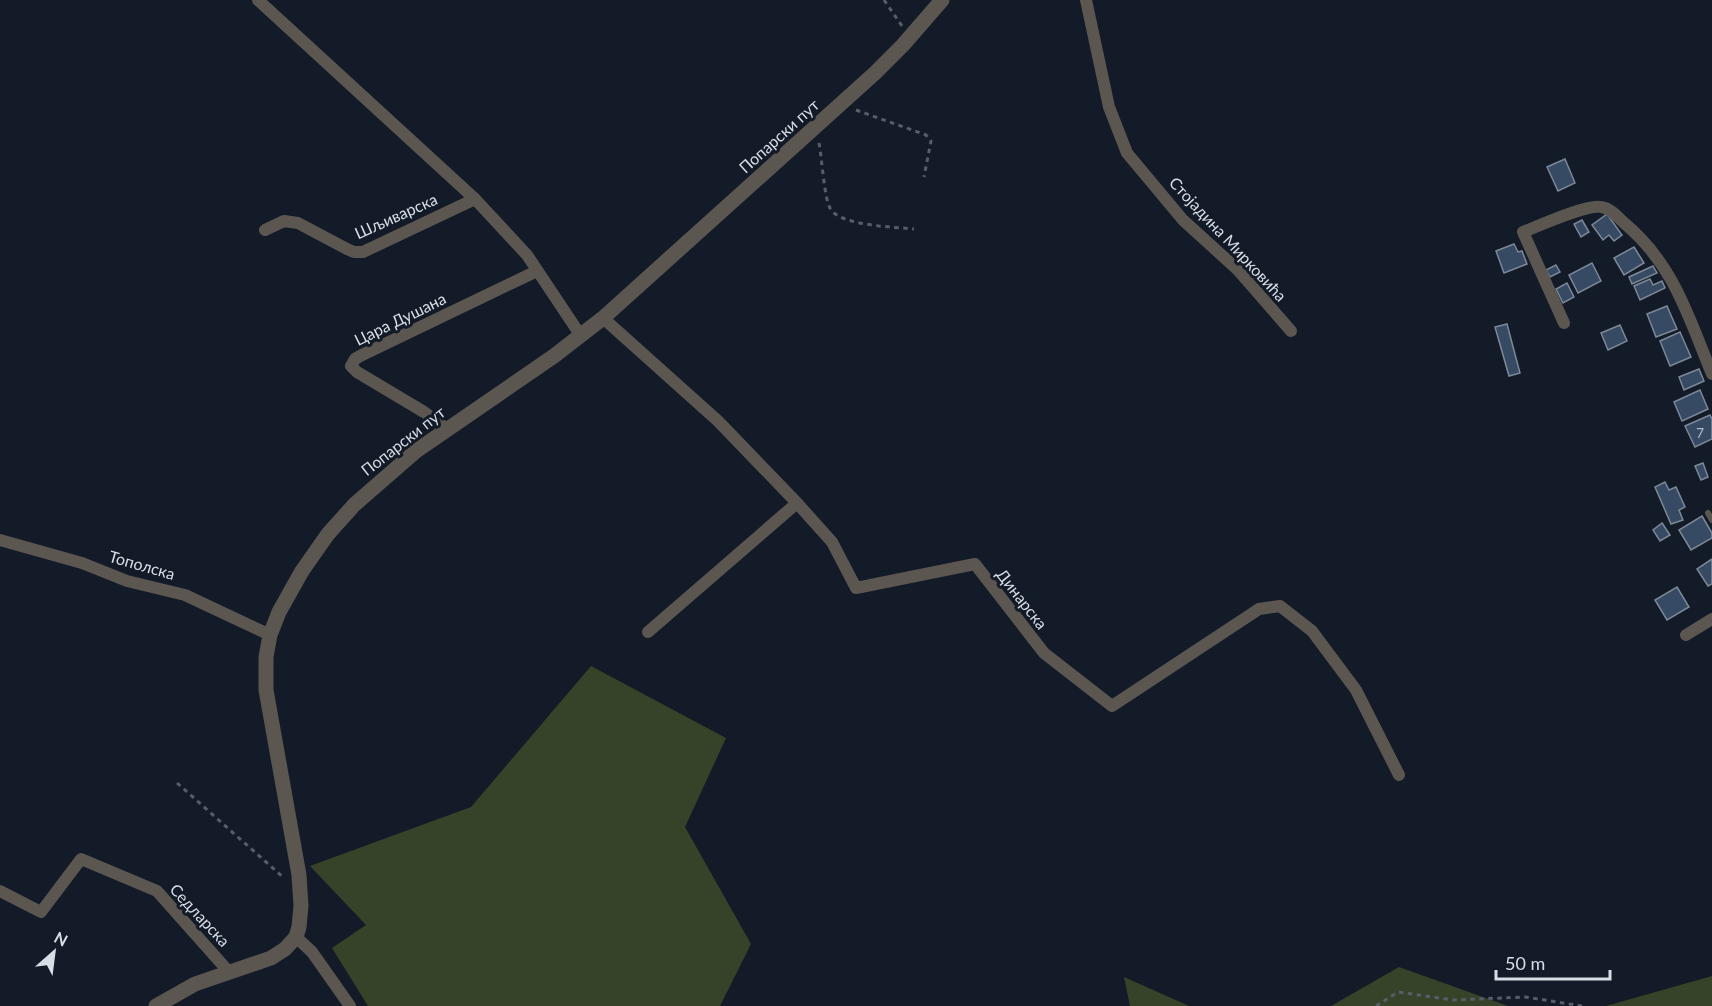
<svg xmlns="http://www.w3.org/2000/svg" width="1712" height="1006" viewBox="0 0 1712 1006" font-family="Lato,sans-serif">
	<rect width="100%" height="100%" fill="#121b27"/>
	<g fill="#374328">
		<polygon points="591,666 726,738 685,827 751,944 720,1006 368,1006 332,948 366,925 310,866 471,807"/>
		<polygon points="1399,967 1508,1006 1331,1006"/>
		<polygon points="1712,976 1712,1006 1606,1006"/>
		<polygon points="1124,977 1189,1006 1130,1006"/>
	</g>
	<g fill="#374a63" stroke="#7d8897" stroke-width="1.5">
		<polygon points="1565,159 1575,183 1558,191 1547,167"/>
		<polygon points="1607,214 1622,235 1614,241 1609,235 1603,240 1592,225"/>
		<polygon points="1582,220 1589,232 1581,237 1574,224"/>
		<polygon points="1514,244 1518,252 1522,251 1527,264 1504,273 1496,251"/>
		<polygon points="1634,247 1644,263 1624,275 1614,258"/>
		<polygon points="1592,263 1601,281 1578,293 1569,275"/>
		<polygon points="1556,265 1560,272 1550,277 1546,270"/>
		<polygon points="1653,266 1657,273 1632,284 1629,277"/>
		<polygon points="1650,279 1653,285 1662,281 1665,288 1640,300 1634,286"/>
		<polygon points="1567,283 1574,297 1563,303 1556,289"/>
		<polygon points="1667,306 1677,329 1656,337 1647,314"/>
		<polygon points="1507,324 1520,373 1509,376 1495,327"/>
		<polygon points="1620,325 1627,341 1608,350 1601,333"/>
		<polygon points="1680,332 1691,357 1670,366 1660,341"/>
		<polygon points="1699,369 1704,381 1684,390 1679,377"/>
		<polygon points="1700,390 1708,409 1682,421 1674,402"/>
		<polygon points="1710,415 1712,419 1712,439 1695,447 1685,426"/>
		<polygon points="1703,463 1708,477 1701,480 1695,466"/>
		<polygon points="1665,482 1669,490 1676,487 1685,507 1679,510 1683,520 1671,524 1655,487"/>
		<polygon points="1702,516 1712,533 1712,538 1691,550 1679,530"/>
		<polygon points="1662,523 1670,535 1660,541 1653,530"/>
		<polygon points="1712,559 1712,584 1708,586 1697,569"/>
		<polygon points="1677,587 1689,607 1667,620 1655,600"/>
	</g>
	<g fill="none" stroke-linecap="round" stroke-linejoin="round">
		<g stroke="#565e69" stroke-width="3" stroke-dasharray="4.5 4.5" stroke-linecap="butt">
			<polyline points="884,0 902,26"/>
			<polyline points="856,110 926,135 931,141 924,177"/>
			<path d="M 819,143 C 822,158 824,197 830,208 C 839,226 895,227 914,229"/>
			<polyline points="177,783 284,878"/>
			<polyline points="1376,1006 1398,992 1453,1000 1526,997 1582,1006"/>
		</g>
		<polyline stroke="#5b5650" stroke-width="6" points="1708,513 1712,520"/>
		<g stroke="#5b5650" stroke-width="12">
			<polyline points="258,0 475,199 527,255 581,336"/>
			<polyline points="1086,0 1109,107 1127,153 1183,220 1238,270 1291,331"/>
			<polyline points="265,230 284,221 298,223 347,249 354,252 363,252 475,199"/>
			<polyline points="603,318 718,421 797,503 832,542 856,588 975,564 1044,653 1112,706 1259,609 1280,606 1312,631 1356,690 1399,775"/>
			<path d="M 1564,323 L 1523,232 C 1538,226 1587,204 1601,207 C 1610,208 1617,216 1623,222 C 1674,264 1688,316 1712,374"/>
			<polyline points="447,429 424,412 357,372 351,366 355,359 360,356 537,271"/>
			<polyline points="0,540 82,563 127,581 185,595 270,635"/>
			<polyline points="648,632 797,503"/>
			<polyline points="1686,635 1712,619"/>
			<polyline points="0,891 41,912 81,859 157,891 229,972"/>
			<polyline points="296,937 312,952 350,1006"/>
		</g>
		<polyline stroke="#5b5650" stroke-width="15" points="156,1006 195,984 271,958 285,949 296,937 299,927 301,906 299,875 266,690 266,657 270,635 279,612 302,571 328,534 354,505 416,451 554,356 603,318 875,73 903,45 942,0"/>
	</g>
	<g text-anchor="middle" stroke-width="6" stroke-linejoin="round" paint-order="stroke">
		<g font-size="14" fill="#b0b9c5">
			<text x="1700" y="438">7</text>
		</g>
		<g font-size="16" fill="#d8dee6" stroke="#121b27">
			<text transform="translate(779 136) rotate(-42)" y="6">Попарски пут</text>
			<text transform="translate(396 216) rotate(-24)" y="6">Шљиварска</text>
			<text transform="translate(1228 239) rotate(47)" y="6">Стојадина Мирковића</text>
			<text transform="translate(400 319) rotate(-26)" y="6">Цара Душана</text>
			<text transform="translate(403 441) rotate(-38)" y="6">Попарски пут</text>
			<text transform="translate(142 565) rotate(16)" y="6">Тополска</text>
			<text transform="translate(1022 599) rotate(52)" y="6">Динарска</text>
			<text transform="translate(200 915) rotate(47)" y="6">Седларска</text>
		</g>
	</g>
	<g transform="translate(54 952) rotate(28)" stroke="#121b27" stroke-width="4.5" paint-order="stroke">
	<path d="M0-4.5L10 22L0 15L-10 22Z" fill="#d8dee6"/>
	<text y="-9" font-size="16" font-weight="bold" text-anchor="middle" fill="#d8dee6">N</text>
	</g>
	<path d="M1496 970v9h114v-9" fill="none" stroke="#d8dee6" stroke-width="3"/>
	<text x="1505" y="970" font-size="18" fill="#d8dee6" stroke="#121b27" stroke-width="4.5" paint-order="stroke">50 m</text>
</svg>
